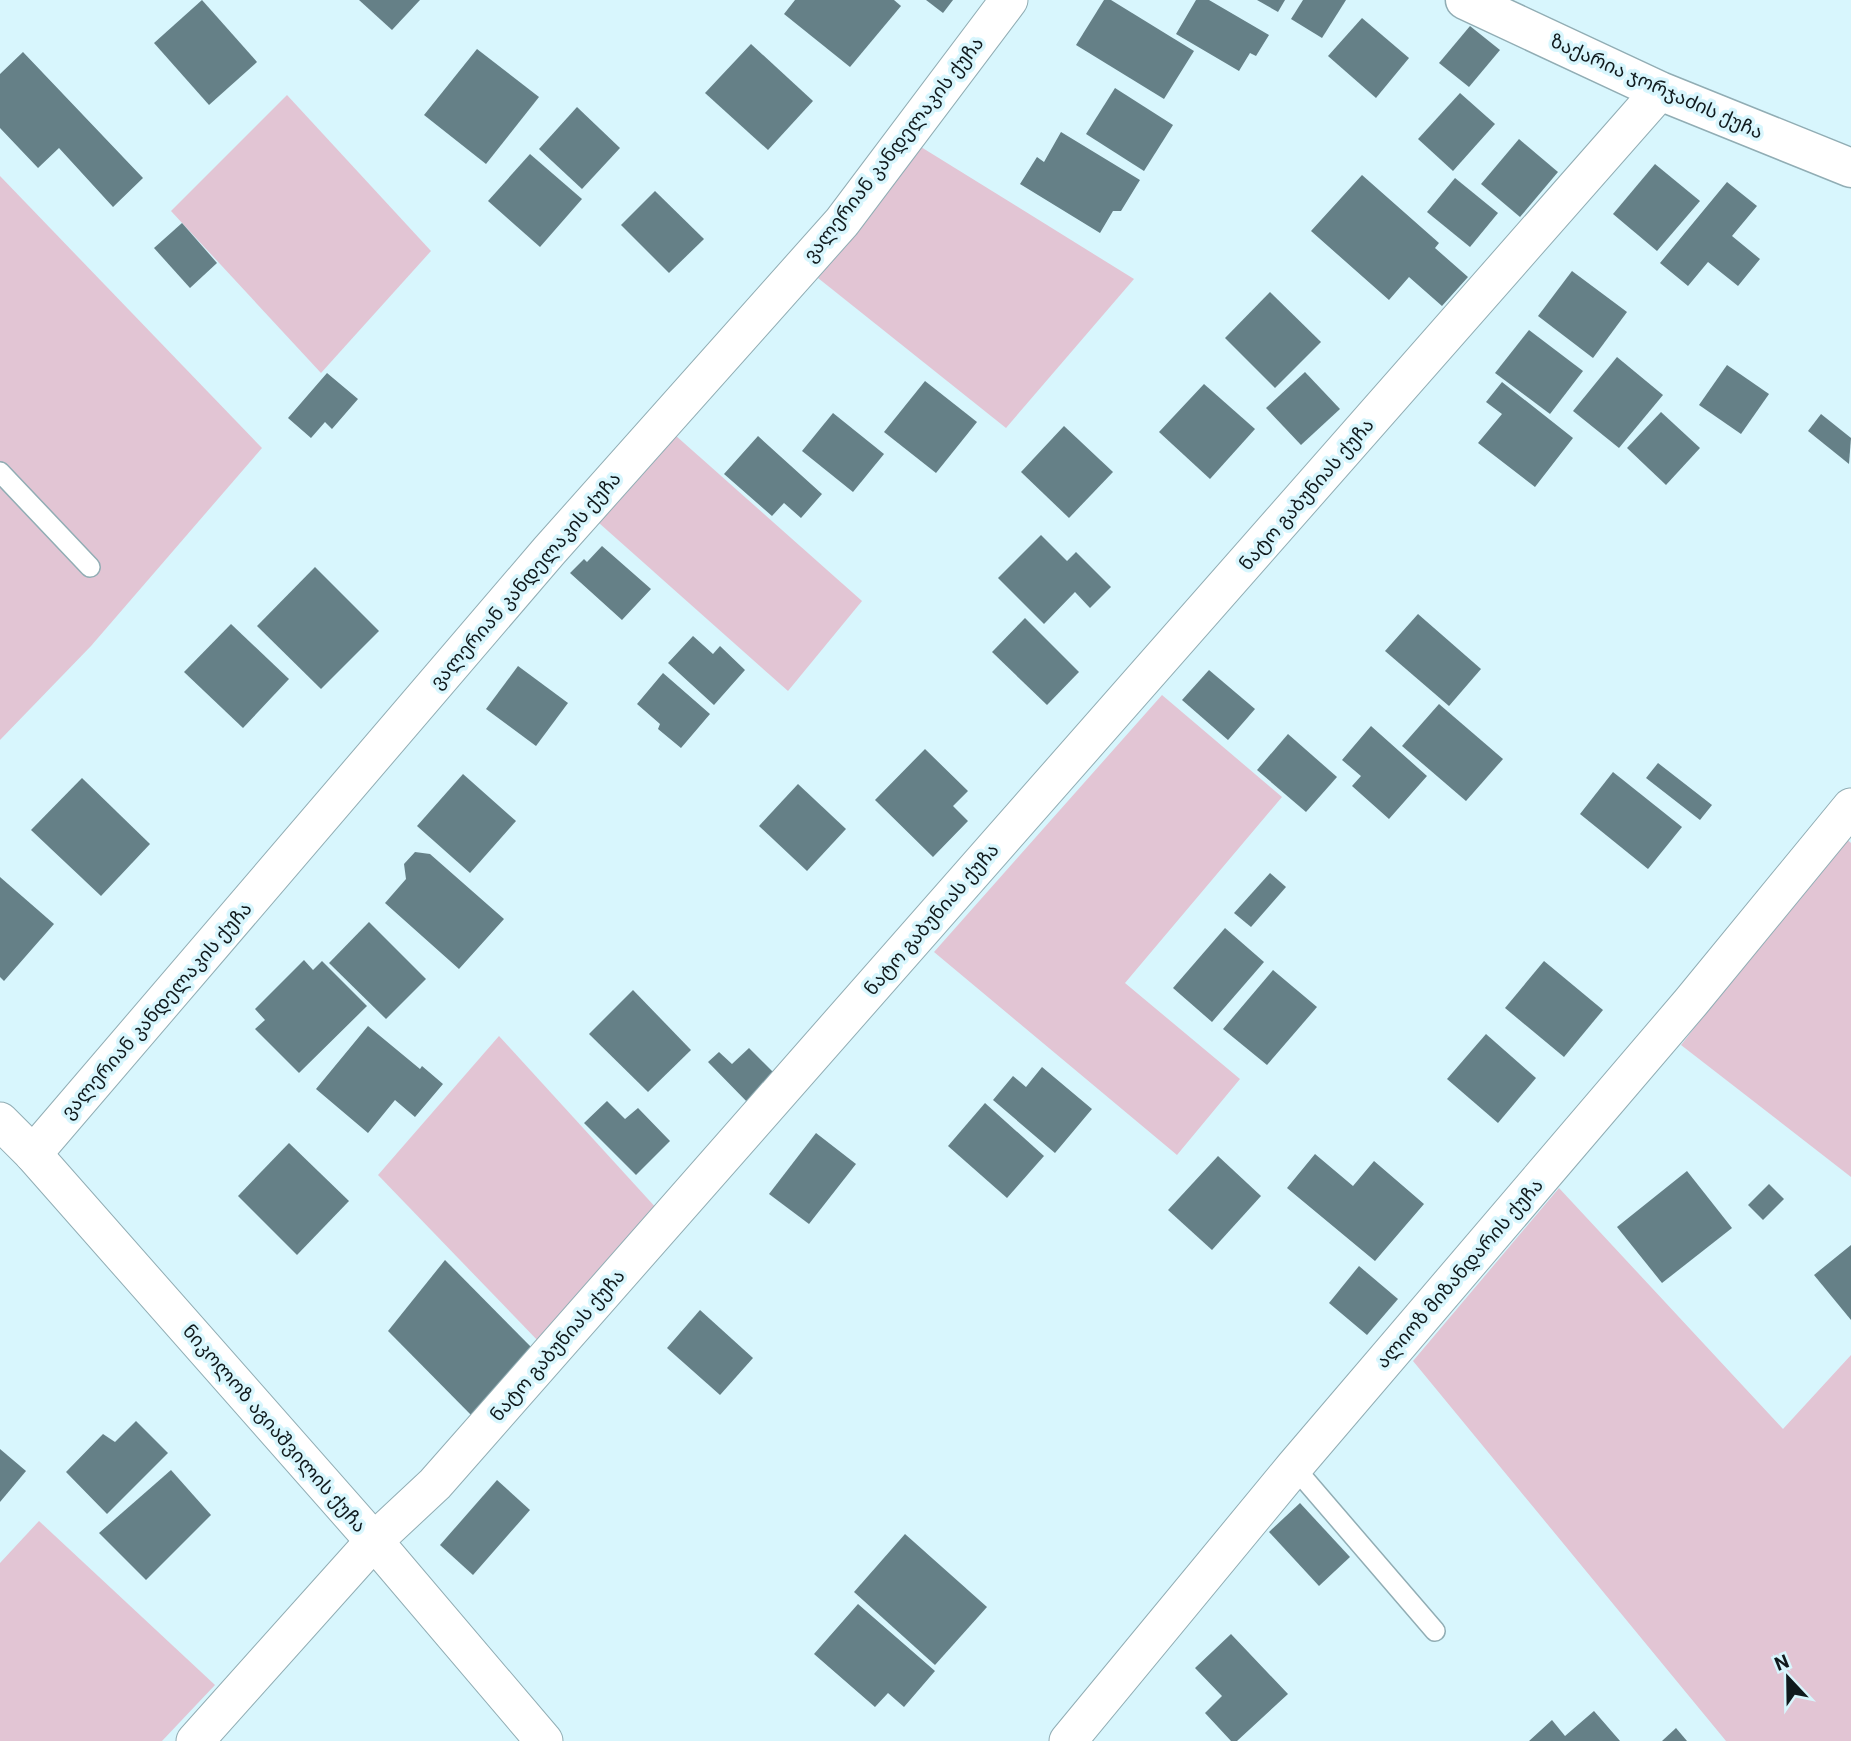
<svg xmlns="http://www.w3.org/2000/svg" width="1851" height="1741" viewBox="0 0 1851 1741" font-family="Roboto,'Noto Sans Georgian',sans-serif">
	<rect width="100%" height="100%" fill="#d8f6fd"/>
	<g fill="#e2c5d4">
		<polygon points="287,95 431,251 321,373 171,211"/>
		<polygon points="921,147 1134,279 1006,428 818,278"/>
		<polygon points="0,176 262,448 91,646 0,740"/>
		<polygon points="675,435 862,601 788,691 599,523"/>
		<polygon points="1162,695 1282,797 1125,983 1240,1079 1177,1155 934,952"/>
		<polygon points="1843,836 1851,843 1851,1177 1681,1045"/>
		<polygon points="499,1036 658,1210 541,1344 378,1175"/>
		<polygon points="1559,1188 1783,1429 1851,1355 1851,1741 1726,1741 1413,1361"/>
		<polygon points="39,1521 215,1685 162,1741 0,1741 0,1563"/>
	</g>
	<g fill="#658087">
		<polygon points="202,0 257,62 209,105 154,43"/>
		<polygon points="359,0 420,0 392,30"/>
		<polygon points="795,0 894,0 901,6 850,67 784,14"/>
		<polygon points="926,0 953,0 943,13"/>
		<polygon points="1104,0 1111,0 1194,51 1164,99 1076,45"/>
		<polygon points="1196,0 1209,0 1269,35 1256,56 1250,53 1239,71 1176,34"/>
		<polygon points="1257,0 1285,0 1278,12"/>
		<polygon points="1303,0 1346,0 1322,38 1291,19"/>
		<polygon points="1362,18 1409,58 1376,98 1328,56"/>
		<polygon points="1470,26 1500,50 1469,87 1439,63"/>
		<polygon points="751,44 813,101 768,150 705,93"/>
		<polygon points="477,49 539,97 486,164 424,115"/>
		<polygon points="23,52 143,178 113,207 59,148 38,168 0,128 0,74"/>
		<polygon points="1115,88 1173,125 1144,171 1086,134"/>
		<polygon points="1460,93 1495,124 1453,171 1418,139"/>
		<polygon points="577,107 620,148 582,189 539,149"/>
		<polygon points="1061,132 1140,180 1121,211 1113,211 1100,233 1020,184 1037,157 1044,162"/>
		<polygon points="1519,139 1558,172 1520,217 1481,184"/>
		<polygon points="530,154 582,199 540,247 488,201"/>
		<polygon points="1655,164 1700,201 1657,251 1613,214"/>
		<polygon points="1362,175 1439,243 1435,248 1468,277 1442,306 1409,277 1389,300 1311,231"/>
		<polygon points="1455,178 1498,213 1470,247 1427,212"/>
		<polygon points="1727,182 1757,206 1732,236 1760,259 1738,286 1708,262 1688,286 1660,263"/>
		<polygon points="655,191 704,239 669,273 621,225"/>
		<polygon points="182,223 217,263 190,288 154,248"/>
		<polygon points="1572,271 1627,312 1593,358 1538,316"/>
		<polygon points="1270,292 1321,342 1275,388 1225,338"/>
		<polygon points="1529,330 1583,371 1550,414 1495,373"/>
		<polygon points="1617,357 1663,395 1619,448 1573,411"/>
		<polygon points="1727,365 1769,394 1741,434 1699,405"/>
		<polygon points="1305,372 1340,409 1301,445 1266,408"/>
		<polygon points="327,373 358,399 332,429 325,422 311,438 288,418"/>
		<polygon points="925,381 977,422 936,473 884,432"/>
		<polygon points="1502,382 1573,438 1535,487 1478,443 1502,414 1486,402"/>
		<polygon points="1204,384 1255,429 1210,479 1159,432"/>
		<polygon points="1661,412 1700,448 1666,485 1627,448"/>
		<polygon points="833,413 884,454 853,492 802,451"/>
		<polygon points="1821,414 1851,438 1849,464 1808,431"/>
		<polygon points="1064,426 1113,472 1069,518 1021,472"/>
		<polygon points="758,436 822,494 801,518 784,503 772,516 724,474"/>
		<polygon points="1041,535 1067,561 1076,552 1111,587 1090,608 1075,592 1044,624 998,578"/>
		<polygon points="602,546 651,589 622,620 570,573 584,559 587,562"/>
		<polygon points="315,567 379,631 321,689 257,626"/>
		<polygon points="1418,614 1481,669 1449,706 1385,651"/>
		<polygon points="1025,618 1079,672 1047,705 992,652"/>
		<polygon points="231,624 289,679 243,728 184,672"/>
		<polygon points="693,636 713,654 720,646 745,670 714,705 668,663"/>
		<polygon points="518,666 568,703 536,746 486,709"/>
		<polygon points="1209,670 1255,709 1228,740 1182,700"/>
		<polygon points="663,673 710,714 681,748 658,729 660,724 637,704"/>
		<polygon points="1439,704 1503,759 1466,801 1402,746"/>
		<polygon points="1371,726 1427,776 1389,819 1352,786 1361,776 1342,760"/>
		<polygon points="1288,734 1337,777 1306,812 1257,770"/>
		<polygon points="925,749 968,791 953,806 968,821 933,857 875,800"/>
		<polygon points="1658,763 1712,805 1700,820 1646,778"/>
		<polygon points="1613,772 1682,827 1648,869 1580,814"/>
		<polygon points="463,774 516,821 470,873 417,826"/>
		<polygon points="82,778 150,844 101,896 31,830"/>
		<polygon points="798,784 846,829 807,871 759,826"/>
		<polygon points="415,852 430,854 504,919 459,969 385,903 406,879 404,864"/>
		<polygon points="1270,873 1286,887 1251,927 1234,913"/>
		<polygon points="0,877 54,924 4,981 0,977"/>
		<polygon points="369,922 426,979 386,1019 329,963"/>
		<polygon points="1225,928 1264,962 1212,1022 1173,988"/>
		<polygon points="304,960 313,970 322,961 367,1006 299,1073 255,1029 265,1020 255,1009"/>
		<polygon points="1544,961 1603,1010 1564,1057 1505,1008"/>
		<polygon points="1273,970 1317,1007 1267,1065 1223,1029"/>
		<polygon points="633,990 691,1050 648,1092 589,1034"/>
		<polygon points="368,1026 420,1069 422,1066 443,1084 415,1117 395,1100 368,1133 316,1089"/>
		<polygon points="1486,1034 1536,1078 1498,1123 1447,1079"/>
		<polygon points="749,1048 780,1079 752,1107 708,1062 719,1052 732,1064"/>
		<polygon points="1042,1067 1092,1109 1055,1153 993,1100 1013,1076 1026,1087"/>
		<polygon points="607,1101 625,1119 638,1108 670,1141 636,1175 584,1123"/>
		<polygon points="985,1103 1044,1156 1007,1198 948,1146"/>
		<polygon points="816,1133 856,1164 809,1224 769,1194"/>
		<polygon points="289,1143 349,1201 297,1255 238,1196"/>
		<polygon points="1315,1154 1353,1186 1374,1161 1424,1204 1375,1261 1287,1188"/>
		<polygon points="1218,1156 1261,1196 1212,1250 1168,1210"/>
		<polygon points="1687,1171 1732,1228 1662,1283 1617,1227"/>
		<polygon points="1769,1184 1784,1199 1763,1220 1748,1205"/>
		<polygon points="1851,1245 1851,1320 1814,1275"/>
		<polygon points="445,1260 535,1351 475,1419 388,1331"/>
		<polygon points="1359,1266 1398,1299 1367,1335 1329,1303"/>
		<polygon points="700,1310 753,1358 720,1395 667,1348"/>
		<polygon points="136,1421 168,1453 107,1514 66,1472 103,1434 115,1442"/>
		<polygon points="0,1449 26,1471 0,1502"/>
		<polygon points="171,1470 211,1515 146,1580 99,1533"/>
		<polygon points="497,1480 530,1510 473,1575 440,1545"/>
		<polygon points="1300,1503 1350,1557 1319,1586 1269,1532"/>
		<polygon points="905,1534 987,1607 935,1665 854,1592"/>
		<polygon points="858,1604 935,1671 904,1707 888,1693 875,1707 814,1654"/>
		<polygon points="1231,1634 1288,1694 1237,1741 1231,1741 1205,1713 1222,1696 1195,1668"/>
		<polygon points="1594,1711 1620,1741 1529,1741 1552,1720 1565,1736"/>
		<polygon points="1676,1728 1687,1741 1662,1741"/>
	</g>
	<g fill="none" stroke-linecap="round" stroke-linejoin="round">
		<g stroke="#91adb4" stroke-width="22">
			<g id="lane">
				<polyline points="0,472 90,567"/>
				<polyline points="1294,1467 1435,1631"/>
			</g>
		</g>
		<g stroke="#91adb4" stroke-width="39">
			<g id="street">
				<polyline points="0,1121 33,1154 374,1541 544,1741"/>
				<polyline points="33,1154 549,551 842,222 1009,0"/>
				<polyline points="195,1741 374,1541 435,1484 1660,91"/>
				<polyline points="1068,1741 1294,1467 1691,1002 1851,807"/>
			</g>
		</g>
		<g stroke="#91adb4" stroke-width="41">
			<polyline id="secondary" points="1465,0 1660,91 1851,168"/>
		</g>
		<use href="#lane" stroke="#fff" stroke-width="19"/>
		<use href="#street" stroke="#fff" stroke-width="37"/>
		<use href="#secondary" stroke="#fff" stroke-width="38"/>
	</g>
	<g text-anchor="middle" stroke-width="7" stroke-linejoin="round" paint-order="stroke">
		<g font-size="19" fill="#101a1d" stroke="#d8f6fd">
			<text transform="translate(1657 86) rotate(24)" y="7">ზაქარია ჯორჯაძის ქუჩა</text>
			<text transform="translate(893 149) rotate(-52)" y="7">ვალერიან კანდელაკის ქუჩა</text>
			<text transform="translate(1306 494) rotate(-49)" y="7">ნატო გაბუნიას ქუჩა</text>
			<text transform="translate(525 580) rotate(-49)" y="7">ვალერიან კანდელაკის ქუჩა</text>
			<text transform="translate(931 919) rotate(-49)" y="7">ნატო გაბუნიას ქუჩა</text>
			<text transform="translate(156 1010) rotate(-49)" y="7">ვალერიან კანდელაკის ქუჩა</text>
			<text transform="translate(1459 1273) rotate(-49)" y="7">ალიოზ მიზანდარის ქუჩა</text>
			<text transform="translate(557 1345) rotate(-49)" y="7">ნატო გაბუნიას ქუჩა</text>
			<text transform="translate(275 1428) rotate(49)" y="7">ნიკოლოზ აგიაშვილის ქუჩა</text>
		</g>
	</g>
	<g transform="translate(1788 1678) rotate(338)" stroke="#d8f6fd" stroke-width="5" paint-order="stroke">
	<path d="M0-5L12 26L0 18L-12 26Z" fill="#101a1d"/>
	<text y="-10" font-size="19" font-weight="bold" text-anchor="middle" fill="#101a1d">N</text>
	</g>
</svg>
